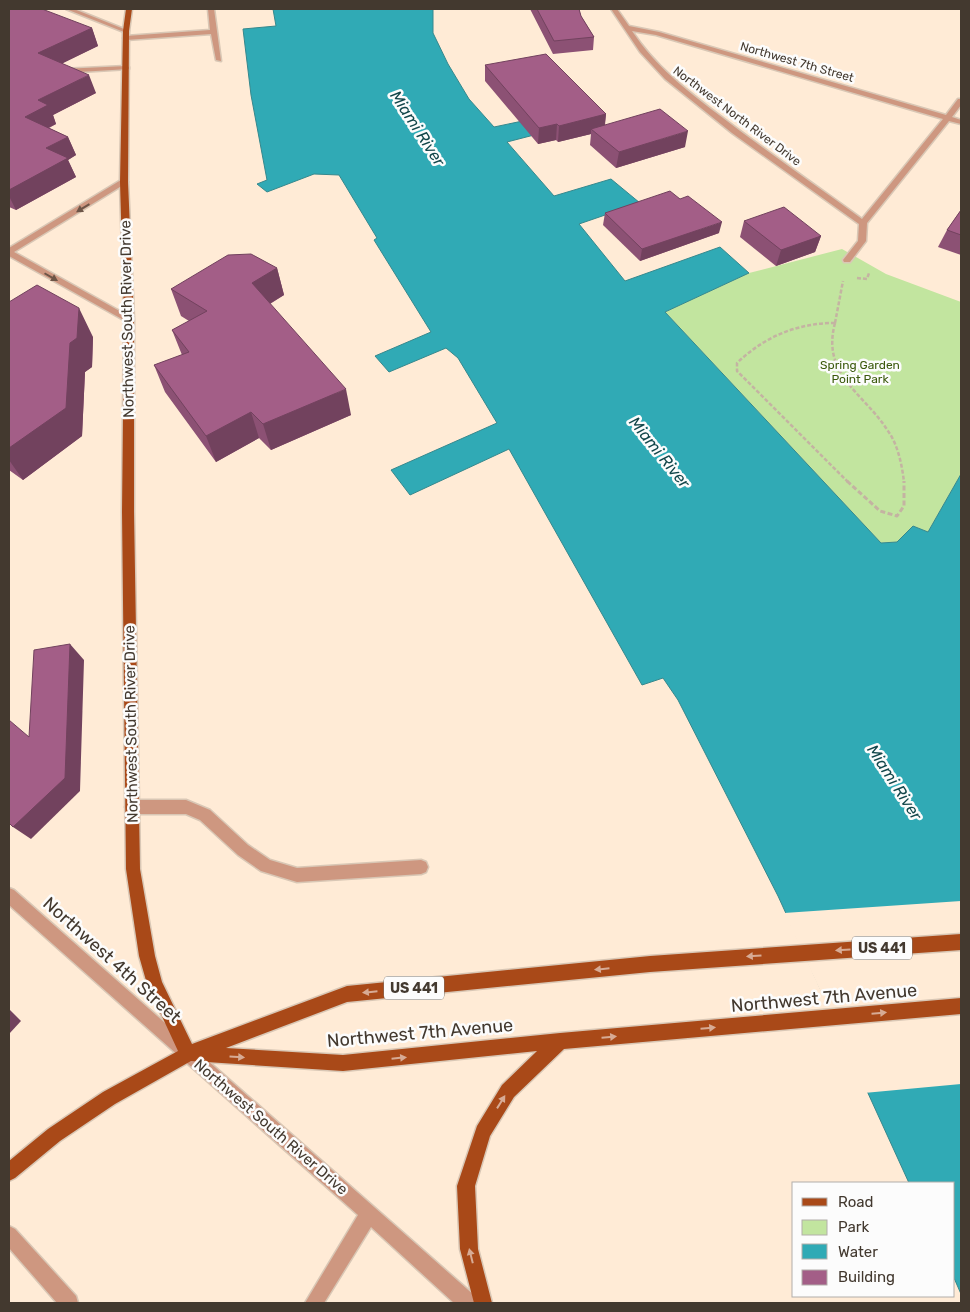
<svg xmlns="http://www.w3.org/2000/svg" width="970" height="1312" viewBox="0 0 970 1312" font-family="Rubik,sans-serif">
	<rect width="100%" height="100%" fill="#ffebd6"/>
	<polygon fill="#c2e59f" points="842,249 886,274 961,302 961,474 928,532 913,526 897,542 881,543 665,312 749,273"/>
	<polygon fill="#30aab5" stroke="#36888d" points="273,9 433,9 433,33 448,64 469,99 494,127 580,109 592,120 507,142 554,196 611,179 640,203 579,224 625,281 720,247 749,273 665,312 881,543 897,542 913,526 928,532 961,474 961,1294 954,1278 954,1183 909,1183 778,896 678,700 663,678 642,685 509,449 410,495 391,470 497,423 458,358 446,348 389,372 375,356 431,332 374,240 377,238 339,175 314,174 267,192 257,184 267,180 251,95 243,29 276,26"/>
	<polygon fill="#ffebd6" points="961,901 961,1084 864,1093 819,988 784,913"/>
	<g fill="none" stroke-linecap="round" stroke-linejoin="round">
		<g stroke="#d9c7b5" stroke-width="3">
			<g id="minor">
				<polygon points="66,9 74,9 129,31 124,32"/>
				<polygon points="208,9 214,9 221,61 216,60 211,34 126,40 123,38 126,36 210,30"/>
				<path d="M 611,9 L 617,9 L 629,26 L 659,32 L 946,115 L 958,99 L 961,99 L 961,105 L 952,117 L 961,120 L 961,124 L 949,121 L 867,223 L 866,241 L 850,262 L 844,262 L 843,260 L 858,241 L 859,224 L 732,133 L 665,79 L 640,52 ZM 632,31 L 656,35 L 943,119 L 862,219 C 814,184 766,151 719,115 C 685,89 656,67 632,31 Z"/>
				<polygon points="127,66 129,67 129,69 62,73 59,71 62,69"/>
				<polygon points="121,180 128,182 14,252 132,318 132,322 129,323 9,256 9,248"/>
				<polygon points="132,800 186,800 210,810 248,845 270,860 297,868 421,860 426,862 428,867 426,872 421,874 297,882 261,871 238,855 200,820 186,814 132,814 127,812 125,807 127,802"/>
				<polygon points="9,888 14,890 475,1296 477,1303 454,1303 371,1227 324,1303 305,1303 358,1215 9,905"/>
				<polygon points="9,1226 15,1229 76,1296 78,1303 57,1303 9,1248"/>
			</g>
		</g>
		<g stroke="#d9c7b5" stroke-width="3">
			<polygon id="major" points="126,9 132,9 129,31 128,182 134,320 134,512 140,869 155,956 162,982 192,1044 347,986 650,956 961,934 961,950 650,972 347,1002 226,1048 343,1055 560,1033 961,998 961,1014 564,1049 514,1097 490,1136 475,1186 478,1249 492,1303 474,1303 460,1249 457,1186 477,1126 502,1085 537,1051 343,1071 191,1061 115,1104 60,1141 15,1178 9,1181 9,1161 48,1129 103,1092 178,1051 147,984 139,956 126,869 122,512 124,320 120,182 123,31"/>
		</g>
		<g stroke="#c4b3a2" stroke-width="2.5" stroke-dasharray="4 2" stroke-linecap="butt">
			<polyline points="857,278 867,279 869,273"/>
			<path d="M 835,323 C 821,375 864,393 888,431 C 898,445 902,465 904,482"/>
			<path d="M 835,323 C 797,323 764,337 737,363 L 737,371 L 848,482"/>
			<polyline points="835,323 843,281"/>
		</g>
		<polyline stroke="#c4b3a2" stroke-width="3" stroke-dasharray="5 2.5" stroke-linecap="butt" points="847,481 880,511 897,516 904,506 904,481"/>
		<use href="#minor" fill="#ce9780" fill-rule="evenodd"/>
		<use href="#major" fill="#a94918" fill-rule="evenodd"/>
	</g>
	<g fill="#8c5174">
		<polygon points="9,9 92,28 98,46 62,63 96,93 53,115 56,124 49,128 68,137 76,155 68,160 76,177 16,210 9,207"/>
		<polygon points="530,9 579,9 581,16 594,37 593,50 553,54"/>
		<polygon points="485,65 606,114 605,125 685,147 616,168 590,145 591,134 558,142 556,140 538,144 485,81"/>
		<polygon points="961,210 961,255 938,247 947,230"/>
		<polygon points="605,213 719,233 640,261 603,225"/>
		<polygon points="744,221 821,236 815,252 776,266 740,237"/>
		<polygon points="277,268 284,295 270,304 351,415 271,450 259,438 216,462 165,392 154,365 182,355 172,330 189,321 181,316 171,289"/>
		<polygon points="9,302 93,337 92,367 85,372 82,436 23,480 9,470"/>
	</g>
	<g fill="#72425e">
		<polygon points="92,28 98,46 45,72 38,53"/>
		<polygon points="89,75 96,93 53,115 56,124 33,135 25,117 38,100"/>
		<polygon points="606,114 604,130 591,129 591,134 558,142 559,126"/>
		<polygon points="557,124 556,140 538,144 539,128"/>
		<polygon points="688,131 685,147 616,168 619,152"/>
		<polygon points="68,137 76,155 68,160 76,177 16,210 9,196 9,190 46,148"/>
		<polygon points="722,222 719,233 640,261 642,249"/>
		<polygon points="821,236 815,252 776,266 781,250"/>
		<polygon points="277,268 284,295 259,310 252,283"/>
		<polygon points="79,308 93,337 92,367 85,372 82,436 23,480 9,460 9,448 70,343"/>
		<polygon points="346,389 351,415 271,450 263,424"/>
		<polygon points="251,412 259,438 216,462 206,436"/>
		<polygon points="70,644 84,660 80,791 31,839 13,827"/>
		<polygon points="9,1009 21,1021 9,1034"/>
	</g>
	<g fill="#a35e87" stroke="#72425e">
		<polygon points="9,9 42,9 92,28 38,53 89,75 38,100 48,105 25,117 68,137 46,148 68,158 9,190"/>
		<polygon points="537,9 579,9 581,16 594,37 554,41"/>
		<polygon points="546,54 606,114 559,126 557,124 539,128 485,65"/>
		<polygon points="660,109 688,131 619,152 591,129"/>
		<polygon points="670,191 680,199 688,196 722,222 642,249 605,213"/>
		<polygon points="784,207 821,236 781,250 744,221"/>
		<polygon points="961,210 961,235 947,230"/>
		<polygon points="251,254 277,268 252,283 346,389 263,424 251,412 206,436 154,365 189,352 172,330 207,311 171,289 228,255"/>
		<polygon points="37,285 79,308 77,338 70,343 66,408 9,448 9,302"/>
		<polygon points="70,644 65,778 13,827 9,823 9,720 29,737 34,650"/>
	</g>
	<defs><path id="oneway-solid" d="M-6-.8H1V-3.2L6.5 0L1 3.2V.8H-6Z" transform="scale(1.25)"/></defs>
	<g fill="#6d5547">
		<use href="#oneway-solid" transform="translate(83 208) rotate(149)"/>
		<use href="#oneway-solid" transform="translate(51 277) rotate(30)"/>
	</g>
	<g fill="#d7ab95">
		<use href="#oneway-solid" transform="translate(843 950) rotate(176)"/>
		<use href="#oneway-solid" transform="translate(754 956) rotate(176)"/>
		<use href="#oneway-solid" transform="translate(602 969) rotate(174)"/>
		<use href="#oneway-solid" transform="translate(370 992) rotate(174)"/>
		<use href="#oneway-solid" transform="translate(879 1013) rotate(-5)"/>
		<use href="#oneway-solid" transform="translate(708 1028) rotate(-5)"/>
		<use href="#oneway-solid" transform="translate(609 1037) rotate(-5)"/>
		<use href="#oneway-solid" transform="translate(237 1057) rotate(3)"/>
		<use href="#oneway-solid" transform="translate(399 1058) rotate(-6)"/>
		<use href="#oneway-solid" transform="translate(501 1102) rotate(-58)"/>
		<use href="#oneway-solid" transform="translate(471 1256) rotate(-104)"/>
	</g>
	<g text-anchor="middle" stroke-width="5" stroke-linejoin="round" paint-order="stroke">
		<g font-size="12" fill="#43392f" stroke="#fcfcfc">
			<text transform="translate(797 62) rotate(16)" y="4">Northwest 7th Street</text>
			<text transform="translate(737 116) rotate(37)" y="4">Northwest North River Drive</text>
		</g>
		<g font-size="12" fill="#3b590c" stroke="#fcfcfc">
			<text x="860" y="369">Spring Garden<tspan x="860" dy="14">Point Park</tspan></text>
		</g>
		<g fill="#fcfcfc" stroke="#7a746c" stroke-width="1">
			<rect x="852" y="936.5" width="60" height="23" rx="4"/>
			<rect x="384" y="976.5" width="60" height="23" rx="4"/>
		</g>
		<g font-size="14" font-weight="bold" fill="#43392f">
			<text x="882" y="953">US 441</text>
			<text x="414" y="993">US 441</text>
		</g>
		<g font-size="15" fill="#43392f" stroke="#fcfcfc">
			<text transform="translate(127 319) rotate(-91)" y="5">Northwest South River Drive</text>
			<text transform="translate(131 724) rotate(-91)" y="5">Northwest South River Drive</text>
			<text transform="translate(271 1127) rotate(41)" y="5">Northwest South River Drive</text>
		</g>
		<g font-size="16" font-style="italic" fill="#12464a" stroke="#fcfcfc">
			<text transform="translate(418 128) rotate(57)" y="6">Miami River</text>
			<text transform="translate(660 452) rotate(51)" y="6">Miami River</text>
			<text transform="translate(895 782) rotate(57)" y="6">Miami River</text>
		</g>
		<g font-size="18" fill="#43392f" stroke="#fcfcfc">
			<text transform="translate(112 960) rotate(42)" y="6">Northwest 4th Street</text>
			<text transform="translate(824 998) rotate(-5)" y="6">Northwest 7th Avenue</text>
			<text transform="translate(420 1033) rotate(-5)" y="6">Northwest 7th Avenue</text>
		</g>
	</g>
	<rect width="970" height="1312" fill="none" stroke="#43392f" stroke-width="20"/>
	<rect x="792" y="1182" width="162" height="115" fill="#fcfcfc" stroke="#b2aeaa"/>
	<rect x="802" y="1198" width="25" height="8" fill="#a94918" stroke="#b2aeaa"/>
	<text x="838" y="1207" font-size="15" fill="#43392f">Road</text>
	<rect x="802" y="1220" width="25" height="15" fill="#c2e59f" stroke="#b2aeaa"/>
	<text x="838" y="1232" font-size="15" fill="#43392f">Park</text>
	<rect x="802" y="1244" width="25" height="15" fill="#30aab5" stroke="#b2aeaa"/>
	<text x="838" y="1257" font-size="15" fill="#43392f">Water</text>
	<rect x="802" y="1270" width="25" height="15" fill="#a35e87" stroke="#b2aeaa"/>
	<text x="838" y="1282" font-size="15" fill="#43392f">Building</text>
</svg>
